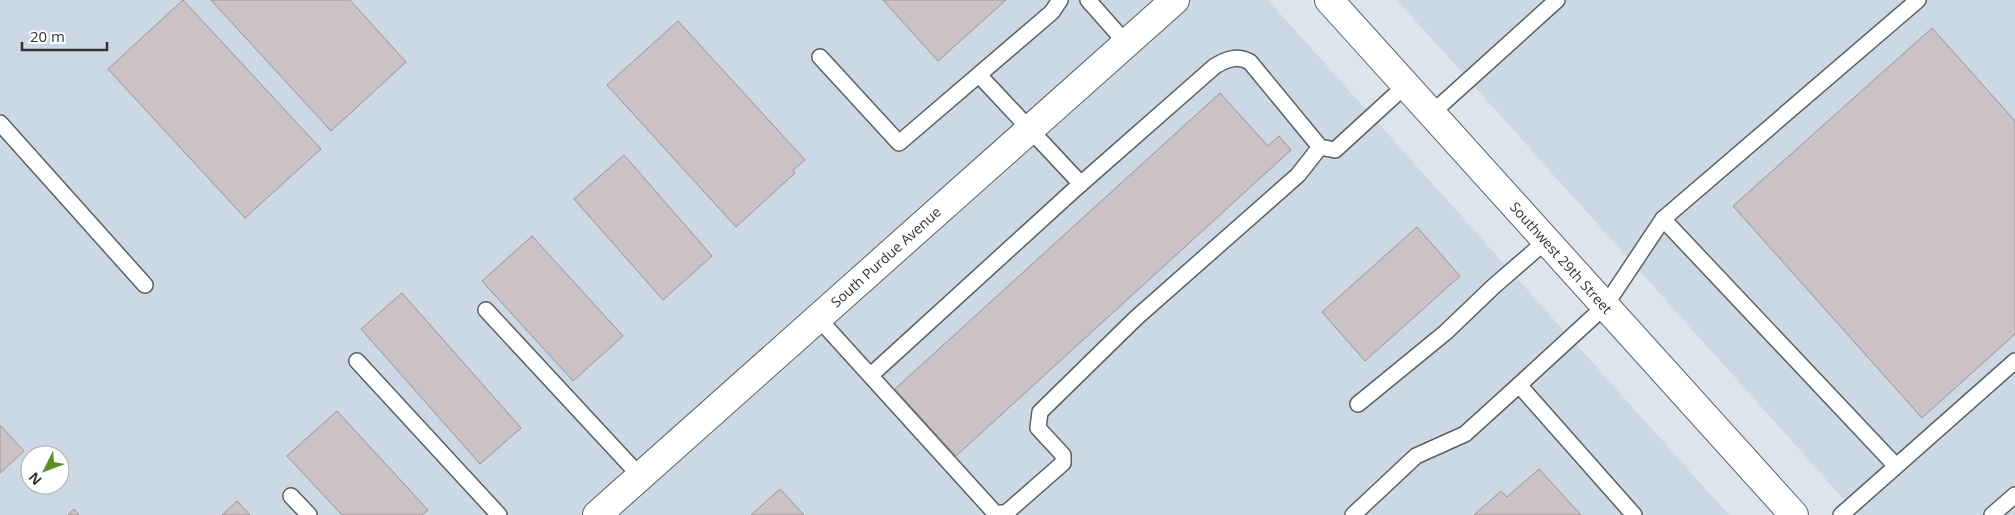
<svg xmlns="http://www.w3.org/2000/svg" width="2015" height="515" viewBox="0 0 2015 515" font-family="'Open Sans',sans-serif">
	<rect width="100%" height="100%" fill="#dee4eb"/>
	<g fill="#ccd8e3" fill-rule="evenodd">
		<path d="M 0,0 L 1268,0 L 1729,515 L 0,515 ZM 30,455 L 60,455 L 60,485 L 30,485 Z"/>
		<polygon points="1397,0 2015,0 2015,515 1858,515"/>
	</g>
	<g fill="#cbc2c6" stroke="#9b9396">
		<polygon points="183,0 321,149 245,218 108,69"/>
		<polygon points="211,0 350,0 406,62 331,131"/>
		<polygon points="883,0 1006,0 938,61"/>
		<polygon points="678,21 805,160 793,170 795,173 736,227 607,85"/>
		<polygon points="1932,28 2015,121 2015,334 1922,418 1733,206"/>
		<polygon points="1220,93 1268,146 1279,136 1291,150 956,456 895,389"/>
		<polygon points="624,155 712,256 663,300 574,199"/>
		<polygon points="1417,227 1460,276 1365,361 1322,312"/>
		<polygon points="532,236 623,336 573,381 482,281"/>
		<polygon points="402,293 521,428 480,464 361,329"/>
		<polygon points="337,411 428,510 422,515 342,515 287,456"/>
		<polygon points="0,425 24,451 0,473"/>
		<polygon points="1539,469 1581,515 1474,515 1501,491 1507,497"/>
		<polygon points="780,489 804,515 751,515"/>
		<polygon points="237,501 250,515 222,515"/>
		<polygon points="74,509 79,515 68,515"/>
	</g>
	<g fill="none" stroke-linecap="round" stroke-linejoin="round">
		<g stroke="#5b6065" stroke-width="18">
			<g id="service">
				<polyline points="1088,0 1126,43"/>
				<polyline points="820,57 899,143 1052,12 1060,0"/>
				<polyline points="979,75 1081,184"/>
				<polyline points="1432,113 1557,0"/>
				<polyline points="0,123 145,285"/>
				<polyline points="1663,219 1896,466"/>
				<polyline points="486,310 640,476"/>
				<polyline points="818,318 995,513 1006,513 1063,463 1063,455 1038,428 1040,412 1136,318 1298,175 1320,147"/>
				<polyline points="357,361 499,515"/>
				<path d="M 871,375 L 1075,189 L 1215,66 C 1227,59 1237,55 1250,62 L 1320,147 L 1335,150 L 1406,85"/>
				<polyline points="1519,385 1634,515"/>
				<polyline points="1358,404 1446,332 1494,286 1546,241"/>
				<polyline points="291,496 309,515"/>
				<polyline points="1353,515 1416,456 1465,434 1519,385 1605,306 1663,219 1918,0"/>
				<polyline points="1841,515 2015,361"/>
				<polyline points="1992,515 2015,495"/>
			</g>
		</g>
		<g stroke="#5b6065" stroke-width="30">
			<polyline id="minor" points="597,515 1175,0"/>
		</g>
		<g stroke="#5b6065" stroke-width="30">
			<polyline id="tertiary" points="1329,0 1794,515"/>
		</g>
		<use href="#service" stroke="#fff" stroke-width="15"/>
		<use href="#minor" stroke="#fff" stroke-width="28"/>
		<use href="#tertiary" stroke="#fff" stroke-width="28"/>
	</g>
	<g text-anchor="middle" stroke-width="4" stroke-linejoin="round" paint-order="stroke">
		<g font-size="14" fill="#313436" stroke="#fff">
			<text transform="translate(886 257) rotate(-42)" y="5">South Purdue Avenue</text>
			<text transform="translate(1561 258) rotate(48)" y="5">Southwest 29th Street</text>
		</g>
	</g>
	<g transform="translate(45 470) rotate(228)"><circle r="24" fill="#ffffff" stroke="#adaeaf"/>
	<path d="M0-4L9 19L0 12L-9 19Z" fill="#5d8f27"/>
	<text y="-8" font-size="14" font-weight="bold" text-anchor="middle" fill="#313436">N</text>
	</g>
	<path d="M22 42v8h85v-8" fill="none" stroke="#313436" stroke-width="2.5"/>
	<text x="30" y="42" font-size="15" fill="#313436" stroke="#ffffff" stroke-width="4" paint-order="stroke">20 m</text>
</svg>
